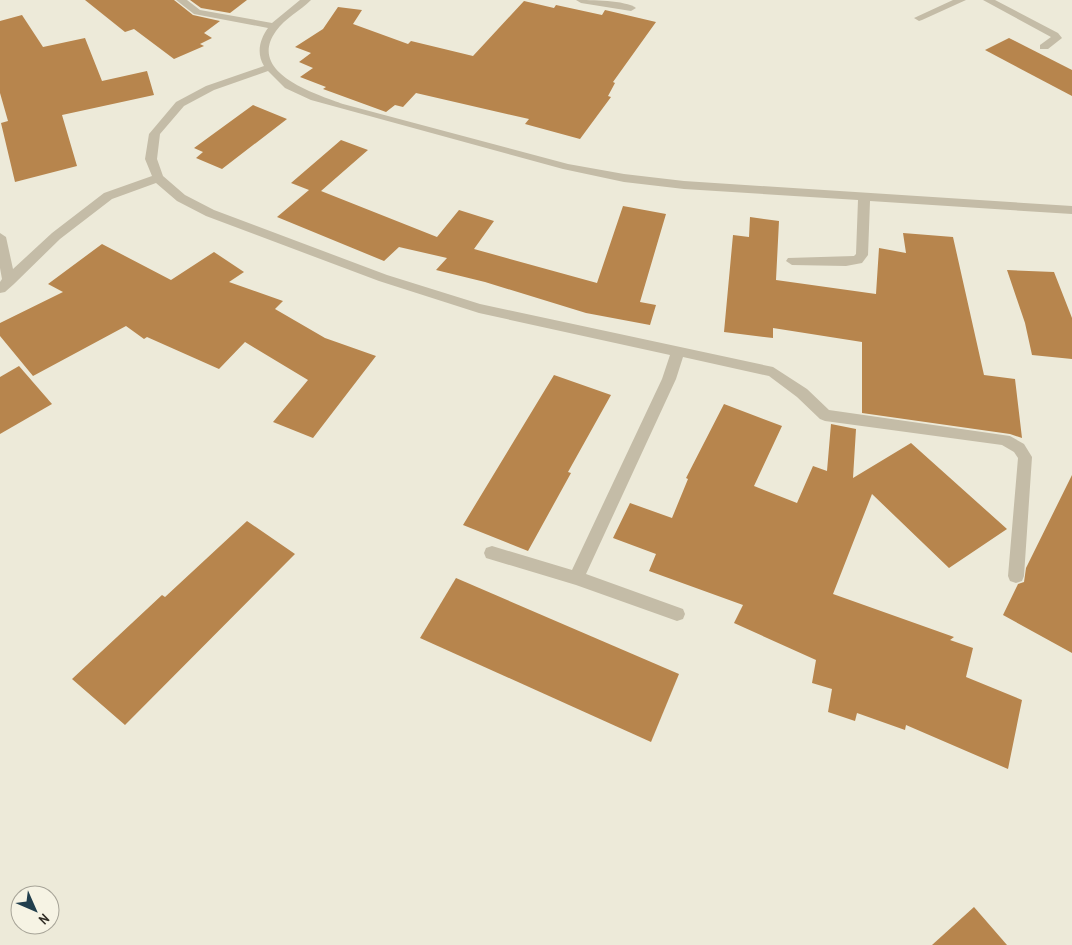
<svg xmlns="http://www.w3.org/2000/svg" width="1072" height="945" viewBox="0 0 1072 945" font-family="'Archivo Narrow',sans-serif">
	<rect width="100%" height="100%" fill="#edead9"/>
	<g fill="#b7854d">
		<polygon points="85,0 174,0 193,15 220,21 204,33 212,38 200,44 204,46 174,59 134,29 125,32"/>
		<polygon points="190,0 247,0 230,13 201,8"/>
		<polygon points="524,1 554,8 556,5 602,15 605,10 656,22 613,82 615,83 608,96 611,97 580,139 525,124 529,119 416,93 403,107 395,105 386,112 323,89 326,87 300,77 313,68 299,62 311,53 295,47 323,29 338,7 362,10 353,24 408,44 411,41 473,56"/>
		<polygon points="22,15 43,47 85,38 102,81 147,71 154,95 62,115 77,166 15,182 1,123 8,121 0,93 0,21"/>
		<polygon points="1009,38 1072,70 1072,96 985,50"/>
		<polygon points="253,105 287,119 222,169 196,158 203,152 194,148"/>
		<polygon points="341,140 368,150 321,191 437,237 459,210 494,221 474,249 597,283 623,206 666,214 640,302 656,305 650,325 586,313 485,282 436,270 447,258 399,247 384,261 277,217 309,190 291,183"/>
		<polygon points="750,217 779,221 776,280 876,294 879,248 906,253 903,233 953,237 984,375 1015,379 1022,438 1010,434 862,413 862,342 773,328 773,338 724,332 733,235 749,237"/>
		<polygon points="102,244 171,280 214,252 244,272 229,282 283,301 275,309 325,338 376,356 313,438 273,422 308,380 245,342 219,369 147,337 144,339 126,326 33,376 0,336 0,323 63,292 48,284"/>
		<polygon points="1007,270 1054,272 1072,318 1072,359 1032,355 1025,323"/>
		<polygon points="19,366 52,404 0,434 0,377"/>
		<polygon points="554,375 611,395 568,472 571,473 528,551 463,525"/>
		<polygon points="724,404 782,426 754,486 797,503 813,466 827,471 831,424 856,429 853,478 911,443 1007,529 949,568 872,494 833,594 954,637 950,640 973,648 966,677 1022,700 1008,769 906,725 905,730 857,713 855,721 828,712 832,689 812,683 816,660 734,623 743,605 649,571 656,554 613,538 630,503 672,518 688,479 686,478"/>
		<polygon points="1072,475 1072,653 1003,615 1018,584 1024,582 1026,568"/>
		<polygon points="247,521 295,554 125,725 72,679 162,595 165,597"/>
		<polygon points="456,578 679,674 651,742 420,638"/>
		<polygon points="974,907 1007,945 932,945"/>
	</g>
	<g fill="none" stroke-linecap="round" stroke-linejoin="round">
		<g fill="#c4bca7" fill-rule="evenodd">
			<path d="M 176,0 L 187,0 L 200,10 L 272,23 L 300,0 L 311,0 C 300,11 285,18 276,31 C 246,73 316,94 343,104 L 568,164 L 624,174 L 684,181 L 1072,206 L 1072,214 L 870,201 L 868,255 L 862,263 L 846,266 L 792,265 L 786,261 L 788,258 L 854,256 L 856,254 L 858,200 L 684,189 L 624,182 L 563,169 L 311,100 L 285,88 L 268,71 L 214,90 L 184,106 L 160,134 L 157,159 L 163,176 L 185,195 L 214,210 L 387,275 L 480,304 L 773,367 L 807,389 L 829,410 L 1010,436 L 1024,444 L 1032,457 L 1024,576 L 1022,581 L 1016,583 L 1010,581 L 1008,576 L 1018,458 L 1014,452 L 1002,445 L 825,421 L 820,419 L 797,397 L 769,376 L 683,357 L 676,379 L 586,574 L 683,609 L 685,614 L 683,619 L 677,621 L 576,585 L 486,558 L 484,553 L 486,548 L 492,546 L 572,570 L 662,379 L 670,355 L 479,313 L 379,281 L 206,216 L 177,201 L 156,183 L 112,199 L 60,239 L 14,284 L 5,292 L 0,293 L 0,282 L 2,279 L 0,268 L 0,233 L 6,237 L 13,269 L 52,233 L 104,193 L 152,176 L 145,159 L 149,134 L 176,102 L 206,86 L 264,66 C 256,53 260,39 268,28 L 194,14 Z"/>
			<path d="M 576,0 C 591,0 625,0 636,8 L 631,11 L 581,3 Z"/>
			<polygon points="953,0 966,0 922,20 919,21 914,18"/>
			<polygon points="983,0 995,0 1058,33 1062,38 1048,49 1040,49 1040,45 1051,37"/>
		</g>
	</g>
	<g transform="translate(35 910) rotate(135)"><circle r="24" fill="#f6f3e4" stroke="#a7a498"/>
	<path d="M0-4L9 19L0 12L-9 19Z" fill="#213e4d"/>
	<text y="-8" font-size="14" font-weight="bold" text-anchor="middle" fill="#312d26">N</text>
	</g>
</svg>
